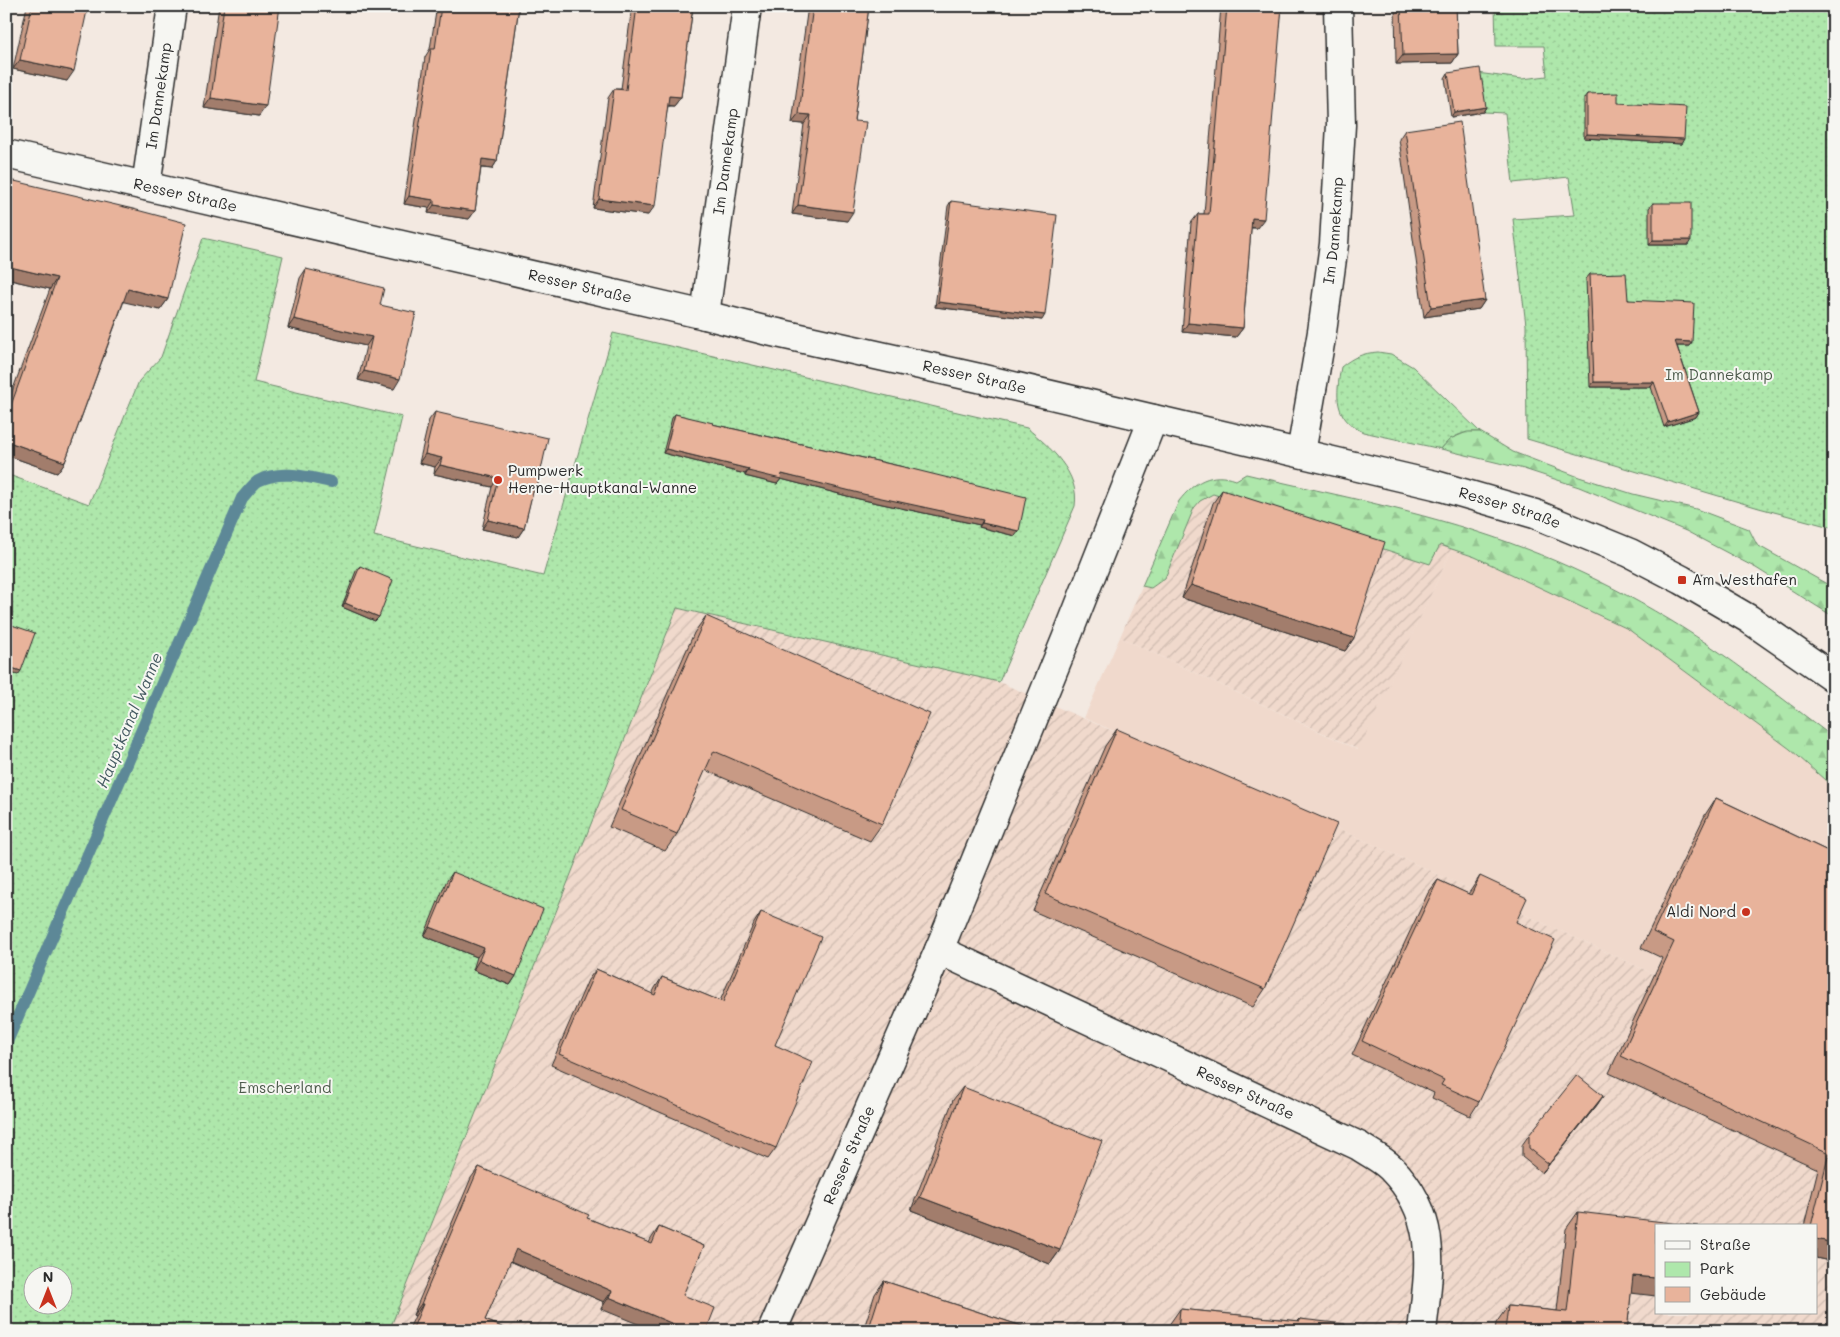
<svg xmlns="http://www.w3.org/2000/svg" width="1840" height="1337" viewBox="0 0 1840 1337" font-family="Mali,sans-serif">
	<defs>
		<pattern id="industrial-furrows" width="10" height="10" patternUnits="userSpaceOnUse" patternTransform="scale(1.25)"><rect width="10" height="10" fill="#f0d9cc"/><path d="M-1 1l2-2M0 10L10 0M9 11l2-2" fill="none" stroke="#cebaaf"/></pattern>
		<pattern id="green-dots" width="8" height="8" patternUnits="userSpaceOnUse" patternTransform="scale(1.25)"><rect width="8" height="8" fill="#aee7ab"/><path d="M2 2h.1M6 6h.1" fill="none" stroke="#96c693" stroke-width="1.8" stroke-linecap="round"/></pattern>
		<pattern id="forest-firs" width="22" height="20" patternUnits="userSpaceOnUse" patternTransform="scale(1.25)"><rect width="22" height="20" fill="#aee7ab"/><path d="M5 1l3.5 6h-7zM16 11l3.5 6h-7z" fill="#96c693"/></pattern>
	</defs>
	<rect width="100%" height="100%" fill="#f3e9e1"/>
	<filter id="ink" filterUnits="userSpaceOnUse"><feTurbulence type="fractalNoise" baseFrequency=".02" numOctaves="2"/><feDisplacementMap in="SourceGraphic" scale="10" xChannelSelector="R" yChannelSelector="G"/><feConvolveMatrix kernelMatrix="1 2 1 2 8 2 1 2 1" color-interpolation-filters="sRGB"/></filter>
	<g filter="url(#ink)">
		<polygon fill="#f0d9cc" points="1452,549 1475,557 1628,629 1790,749 1834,788 1834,1057 1324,822 1084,718 1120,637 1358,750"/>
		<g fill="url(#industrial-furrows)" fill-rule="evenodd">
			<polygon points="1213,494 1430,564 1440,545 1452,549 1359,750 1120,637 1142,586 1151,588 1165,578 1194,508 1200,501"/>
			<path d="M 677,608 L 999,682 L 1324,822 L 1834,1057 L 1834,1331 L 389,1331 ZM 1656,1226 L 1816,1226 L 1816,1313 L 1656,1313 Z"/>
		</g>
		<g fill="url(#green-dots)" stroke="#6c896b" fill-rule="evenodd">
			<polygon points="1495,6 1834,6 1834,528 1759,508 1527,439 1526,325 1513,219 1575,215 1569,177 1513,183 1505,113 1483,112 1477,73 1522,79 1547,76 1544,46 1496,46"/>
			<path d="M 203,238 L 283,256 L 254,382 L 402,417 L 374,536 L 543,576 L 613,333 L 1027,428 C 1050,447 1080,473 1075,506 L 999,682 L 677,608 L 389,1331 L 6,1331 L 6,474 L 89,504 L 139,381 L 161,357 ZM 32,1274 L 62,1274 L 62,1304 L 32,1304 Z"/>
			<path d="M 1378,352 L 1391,354 L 1413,367 L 1480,432 C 1463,431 1451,436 1441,449 L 1363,432 C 1333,418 1336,395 1341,367 C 1353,357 1363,353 1378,352 Z"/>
		</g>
		<g fill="url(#forest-firs)" stroke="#6c896b">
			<polygon points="1467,432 1480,432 1513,452 1579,477 1633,494 1696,509 1749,529 1757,545 1834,588 1834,617 1756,568 1686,531 1579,487 1524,469 1441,449 1450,439"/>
			<path d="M 1246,474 C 1339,496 1436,514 1526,549 C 1604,579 1680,622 1747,672 C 1776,693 1805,716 1834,738 L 1834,788 L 1790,749 L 1628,629 L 1475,557 L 1440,545 L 1430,564 L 1213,494 L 1200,501 L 1194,508 L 1165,578 L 1151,588 L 1142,586 L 1179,501 C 1194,482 1211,471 1236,480 Z"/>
		</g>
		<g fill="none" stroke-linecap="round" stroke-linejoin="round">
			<path stroke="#5d8897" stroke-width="12" d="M 6,1044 L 242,498 C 247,493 252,485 258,481 C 281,469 307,477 331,482"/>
			<g stroke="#2b2b2b" stroke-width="31">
				<g id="minor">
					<path id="s1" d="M 6,154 L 705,315 L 764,330 L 979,378 L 1435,485 L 1535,514 L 1630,553 L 1682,580 L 1749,619 L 1834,678"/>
					<path id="s2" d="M 146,186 L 172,6"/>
					<path id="s3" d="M 705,315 L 747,6"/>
					<path id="s4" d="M 1301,453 L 1322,332 L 1334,244 L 1341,125 L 1338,6"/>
					<path id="s5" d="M 939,950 L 1359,1146 C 1369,1153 1382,1159 1391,1168 C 1440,1218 1429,1269 1422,1331"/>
					<path id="s6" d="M 772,1331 L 939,950 L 1066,639 L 1153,419"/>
				</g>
			</g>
			<use href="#minor" stroke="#f6f6f2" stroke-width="28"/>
		</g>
		<g fill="#c89a85" stroke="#2b2b2b">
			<polygon points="27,6 88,6 67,81 13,69"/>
			<polygon points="219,6 280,6 259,116 204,108"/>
			<polygon points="437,6 519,6 497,161 492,169 481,168 475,211 469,219 428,213 429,208 404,204 425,57 430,49"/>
			<polygon points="632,6 693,6 681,97 674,106 668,106 648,215 593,208 608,98 614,89 621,89"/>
			<polygon points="808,6 869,6 854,121 847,221 792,214 804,124 792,123"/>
			<polygon points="1221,6 1282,6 1257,228 1251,228 1243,328 1236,337 1182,332 1191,223 1198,214 1204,214"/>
			<polygon points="1395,6 1456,6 1458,54 1452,63 1396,64"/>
			<polygon points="1448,73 1486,107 1483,112 1451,117 1445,78"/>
			<polygon points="1587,94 1618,103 1681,144 1584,138 1584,98"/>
			<polygon points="1405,130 1485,300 1479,309 1424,317 1399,139"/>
			<polygon points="6,179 168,299 160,310 124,301 65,462 57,473 6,455 6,408 50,289 6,279"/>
			<polygon points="951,201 1042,320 935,307 948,206"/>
			<polygon points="1653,203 1688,245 1649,245 1649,208"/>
			<polygon points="306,269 380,305 394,389 358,380 366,346 288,328 300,278"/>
			<polygon points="1590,274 1692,342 1689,346 1677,346 1699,412 1696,417 1664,427 1651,387 1590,387 1586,279"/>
			<polygon points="435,412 537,488 532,494 524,528 518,537 482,529 492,487 434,474 435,467 419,463 429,420"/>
			<polygon points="675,414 712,424 908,468 1015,536 979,527 980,525 859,499 781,479 777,484 745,476 745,474 663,453 672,418"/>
			<polygon points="1222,490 1354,638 1345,651 1182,598 1213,503"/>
			<polygon points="360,566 379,617 375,621 342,607 356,571"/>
			<polygon points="706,616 882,824 870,841 705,770 677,834 665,851 609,827 694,633"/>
			<polygon points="1117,729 1265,989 1253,1007 1033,911 1105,746"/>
			<polygon points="1716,798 1834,854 1834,1262 1816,1258 1816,1226 1804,1226 1818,1169 1609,1073 1662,958 1641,948 1705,815"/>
			<polygon points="453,872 516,976 510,985 473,970 477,957 424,936 446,882"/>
			<polygon points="1480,876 1516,922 1479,1102 1470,1116 1432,1098 1434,1093 1352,1055 1428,893 1438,880 1468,894 1471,890"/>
			<polygon points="761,912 775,1045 776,1148 768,1159 551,1065 588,980 596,969 652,994 655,988 662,977 720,1001 754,923"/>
			<polygon points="963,1087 1060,1250 1050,1264 911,1210 953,1100"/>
			<polygon points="1603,1096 1597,1105 1542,1173 1522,1157 1522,1145 1529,1135"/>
			<polygon points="479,1167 587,1218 649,1243 651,1239 659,1227 704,1246 601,1309 604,1302 510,1261 485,1320 511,1331 408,1331 415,1316 413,1315 471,1178"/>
			<polygon points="1578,1212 1631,1293 1627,1331 1495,1331 1496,1323 1508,1306 1557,1311 1566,1229"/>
			<polygon points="884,1281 1037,1331 863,1331 875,1294"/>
			<polygon points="1180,1309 1298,1321 1300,1319 1344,1331 1165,1331 1166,1329"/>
		</g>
		<g fill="#a27d6c" stroke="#2b2b2b">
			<polygon points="1458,54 1452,63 1396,64 1403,55"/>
			<polygon points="20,60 74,71 67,81 13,69"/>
			<polygon points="669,96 681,97 674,106 663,105"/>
			<polygon points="211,98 266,106 259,116 204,108"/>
			<polygon points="1486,107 1483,112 1451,117 1454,112"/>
			<polygon points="799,114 811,115 804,124 792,123"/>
			<polygon points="1587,134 1684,139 1681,144 1584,138"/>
			<polygon points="482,159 497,161 492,169 477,167"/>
			<polygon points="409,196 434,200 429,208 404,204"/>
			<polygon points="599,199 655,206 648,215 593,208"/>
			<polygon points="434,205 475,211 469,219 428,213"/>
			<polygon points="798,205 853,212 847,221 792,214"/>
			<polygon points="1252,218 1264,219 1257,228 1246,227"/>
			<polygon points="1653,240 1691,240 1688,245 1649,245"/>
			<polygon points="6,266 57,278 50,289 6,279"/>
			<polygon points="128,289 168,299 160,310 120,301"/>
			<polygon points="1485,300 1479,309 1424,317 1431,307"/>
			<polygon points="938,302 1045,315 1042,320 935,307"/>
			<polygon points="294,319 372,337 366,346 288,328"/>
			<polygon points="1188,323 1243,328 1236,337 1182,332"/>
			<polygon points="1675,341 1692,342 1689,346 1672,346"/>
			<polygon points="364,371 400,379 394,389 358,380"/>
			<polygon points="1594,382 1654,382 1651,387 1590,387"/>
			<polygon points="1699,412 1696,417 1664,427 1668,422"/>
			<polygon points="6,441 65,462 57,473 6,455"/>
			<polygon points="666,449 749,469 745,474 663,453"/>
			<polygon points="425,454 442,458 435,467 419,463"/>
			<polygon points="440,465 498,478 492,487 434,474"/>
			<polygon points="748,471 782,474 983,520 980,525 859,499 781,479 777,484 745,476"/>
			<polygon points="488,520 524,528 518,537 482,529"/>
			<polygon points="982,523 1019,531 1015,536 979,527"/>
			<polygon points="1191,585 1354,638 1345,651 1182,598"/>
			<polygon points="345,603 379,617 375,621 342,607"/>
			<polygon points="6,666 21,671 18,675 6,672"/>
			<polygon points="430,927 484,948 477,957 424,936"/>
			<polygon points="479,960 516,976 510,985 473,970"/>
			<polygon points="1603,1096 1597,1105 1542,1173 1549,1164"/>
			<polygon points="920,1197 1060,1250 1050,1264 911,1210"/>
			<polygon points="1816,1239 1834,1243 1834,1262 1816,1258"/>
			<polygon points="516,1249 612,1291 604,1302 508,1260"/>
			<polygon points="1633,1276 1656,1278 1656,1296 1622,1292"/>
			<polygon points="609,1297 690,1331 655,1331 601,1309"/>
			<polygon points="421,1304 423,1304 415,1316 413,1315"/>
		</g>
		<g fill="#e8b39b" stroke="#2b2b2b">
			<polygon points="32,6 88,6 74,71 20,60"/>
			<polygon points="224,6 280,6 266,106 211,98"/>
			<polygon points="441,6 519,6 497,161 482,159 475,211 434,205 434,200 409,196 431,49 435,49"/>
			<polygon points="637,6 693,6 681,97 669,96 655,206 599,199 614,89 626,90"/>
			<polygon points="813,6 869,6 854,121 866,122 853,212 798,205 811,115 799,114"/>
			<polygon points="1227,6 1282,6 1264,219 1252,218 1243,328 1188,323 1198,214 1209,214"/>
			<polygon points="1401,6 1456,6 1458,54 1403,55"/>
			<polygon points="1480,68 1486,107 1454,112 1448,73"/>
			<polygon points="1618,93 1618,103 1686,107 1684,139 1587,134 1587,94"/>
			<polygon points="1460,122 1485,300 1431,307 1405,130"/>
			<polygon points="6,179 133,209 186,223 168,299 128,289 65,462 6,441 6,419 57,278 6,266"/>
			<polygon points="951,201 1057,215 1045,315 938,302"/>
			<rect x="1653" y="203" width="38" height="37"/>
			<polygon points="306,269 384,288 380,305 416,313 400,379 364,371 372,337 294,319"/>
			<polygon points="1626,273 1628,300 1694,303 1692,342 1675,341 1699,412 1668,422 1654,382 1594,382 1590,274"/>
			<polygon points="435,412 548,438 537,488 534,487 524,528 488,520 498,478 440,465 442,458 425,454"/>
			<polygon points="675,414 713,423 712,424 908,468 1026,497 1019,531 982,523 983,520 863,494 782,474 781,479 748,471 749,469 666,449"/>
			<polygon points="1222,490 1385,542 1354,638 1191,585"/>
			<polygon points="360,566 393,580 379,617 345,603"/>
			<polygon points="706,616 930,714 882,824 714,751 677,834 621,810"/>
			<polygon points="6,623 35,633 21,671 6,666"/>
			<polygon points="1117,729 1337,824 1265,989 1045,894"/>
			<polygon points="1716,798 1834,854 1834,1243 1816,1239 1816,1226 1811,1226 1829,1153 1621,1056 1674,942 1653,932"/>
			<polygon points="453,872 543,909 516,976 479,960 484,948 430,927"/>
			<polygon points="1480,876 1527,898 1516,922 1555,940 1479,1102 1441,1085 1444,1080 1362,1041 1438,880 1471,895"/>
			<polygon points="761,912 821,937 775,1045 813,1062 776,1148 559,1054 596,969 655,995 662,977 723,1002"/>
			<polygon points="1577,1075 1603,1096 1549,1164 1529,1148 1529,1135"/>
			<polygon points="963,1087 1102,1141 1060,1250 920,1197"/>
			<polygon points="479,1167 589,1215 587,1218 652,1244 659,1227 704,1246 683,1295 715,1308 706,1331 690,1331 609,1297 612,1291 516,1249 485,1320 511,1331 418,1331 413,1328 423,1304 421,1304"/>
			<polygon points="1578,1212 1698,1226 1656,1226 1656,1278 1633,1276 1627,1331 1505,1331 1508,1306 1567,1312"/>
			<polygon points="884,1281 1037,1331 868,1331"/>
			<polygon points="1180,1309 1300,1321 1300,1319 1345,1324 1344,1331 1178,1331"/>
		</g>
	</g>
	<g fill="#c8321e" stroke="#f6f6f2" stroke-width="2">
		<circle cx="498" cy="480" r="5"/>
		<rect x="1677" y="575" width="10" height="10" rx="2.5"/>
		<circle cx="1746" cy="912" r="5"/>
	</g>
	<g text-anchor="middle" stroke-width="4" stroke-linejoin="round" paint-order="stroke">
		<g font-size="15" fill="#2b2b2b" stroke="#f6f6f2">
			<text dy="5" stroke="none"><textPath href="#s2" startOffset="91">Im Dannekamp</textPath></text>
			<text dy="5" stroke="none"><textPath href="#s3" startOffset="155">Im Dannekamp</textPath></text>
			<text dy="5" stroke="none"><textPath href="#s1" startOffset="184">Resser Straße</textPath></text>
			<text dy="5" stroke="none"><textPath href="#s4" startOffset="225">Im Dannekamp</textPath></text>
			<text dy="5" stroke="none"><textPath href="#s1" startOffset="589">Resser Straße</textPath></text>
			<text dy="5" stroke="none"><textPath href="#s1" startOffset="994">Resser Straße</textPath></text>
			<text dy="5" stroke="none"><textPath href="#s1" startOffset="1545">Resser Straße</textPath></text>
			<text dy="5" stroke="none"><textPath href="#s5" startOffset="338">Resser Straße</textPath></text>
			<text dy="5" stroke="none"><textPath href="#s6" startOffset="192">Resser Straße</textPath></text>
		</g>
		<g font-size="15" fill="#4c5a4b" stroke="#f6f6f2">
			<text x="1719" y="380">Im Dannekamp</text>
			<text x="285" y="1093">Emscherland</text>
		</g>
		<g font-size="15" fill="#2b2b2b" stroke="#f6f6f2" text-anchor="start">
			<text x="508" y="476">Pumpwerk<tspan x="508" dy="17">Herne-Hauptkanal-Wanne</tspan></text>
			<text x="1692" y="585">Am Westhafen</text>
			<text x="1736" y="917" text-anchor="end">Aldi Nord</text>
		</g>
		<g font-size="16" font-style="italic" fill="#445a61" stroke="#f6f6f2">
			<text transform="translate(129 720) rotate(-67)" y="6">Hauptkanal Wanne</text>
		</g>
	</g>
	<rect width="1840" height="1337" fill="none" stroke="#f6f6f2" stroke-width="25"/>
	<rect x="12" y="12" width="1815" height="1312" fill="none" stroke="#2b2b2b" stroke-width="2" filter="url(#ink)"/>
	<rect x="1655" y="1224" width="162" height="90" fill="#f6f6f2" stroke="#a5a5a2"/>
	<rect x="1665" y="1241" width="25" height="8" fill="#f6f6f2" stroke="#a5a5a2"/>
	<text x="1700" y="1250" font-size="15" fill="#2b2b2b">Straße</text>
	<rect x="1665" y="1262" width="25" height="15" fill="#aee7ab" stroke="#a5a5a2"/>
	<text x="1700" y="1274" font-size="15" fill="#2b2b2b">Park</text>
	<rect x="1665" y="1287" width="25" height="15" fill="#e8b39b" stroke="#a5a5a2"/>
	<text x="1700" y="1300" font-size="15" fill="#2b2b2b">Gebäude</text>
	<g transform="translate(48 1290)"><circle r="24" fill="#f6f6f2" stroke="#a5a5a2"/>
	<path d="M0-4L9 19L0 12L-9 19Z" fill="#c8321e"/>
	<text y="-8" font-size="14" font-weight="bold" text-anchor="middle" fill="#2b2b2b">N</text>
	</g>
</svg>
